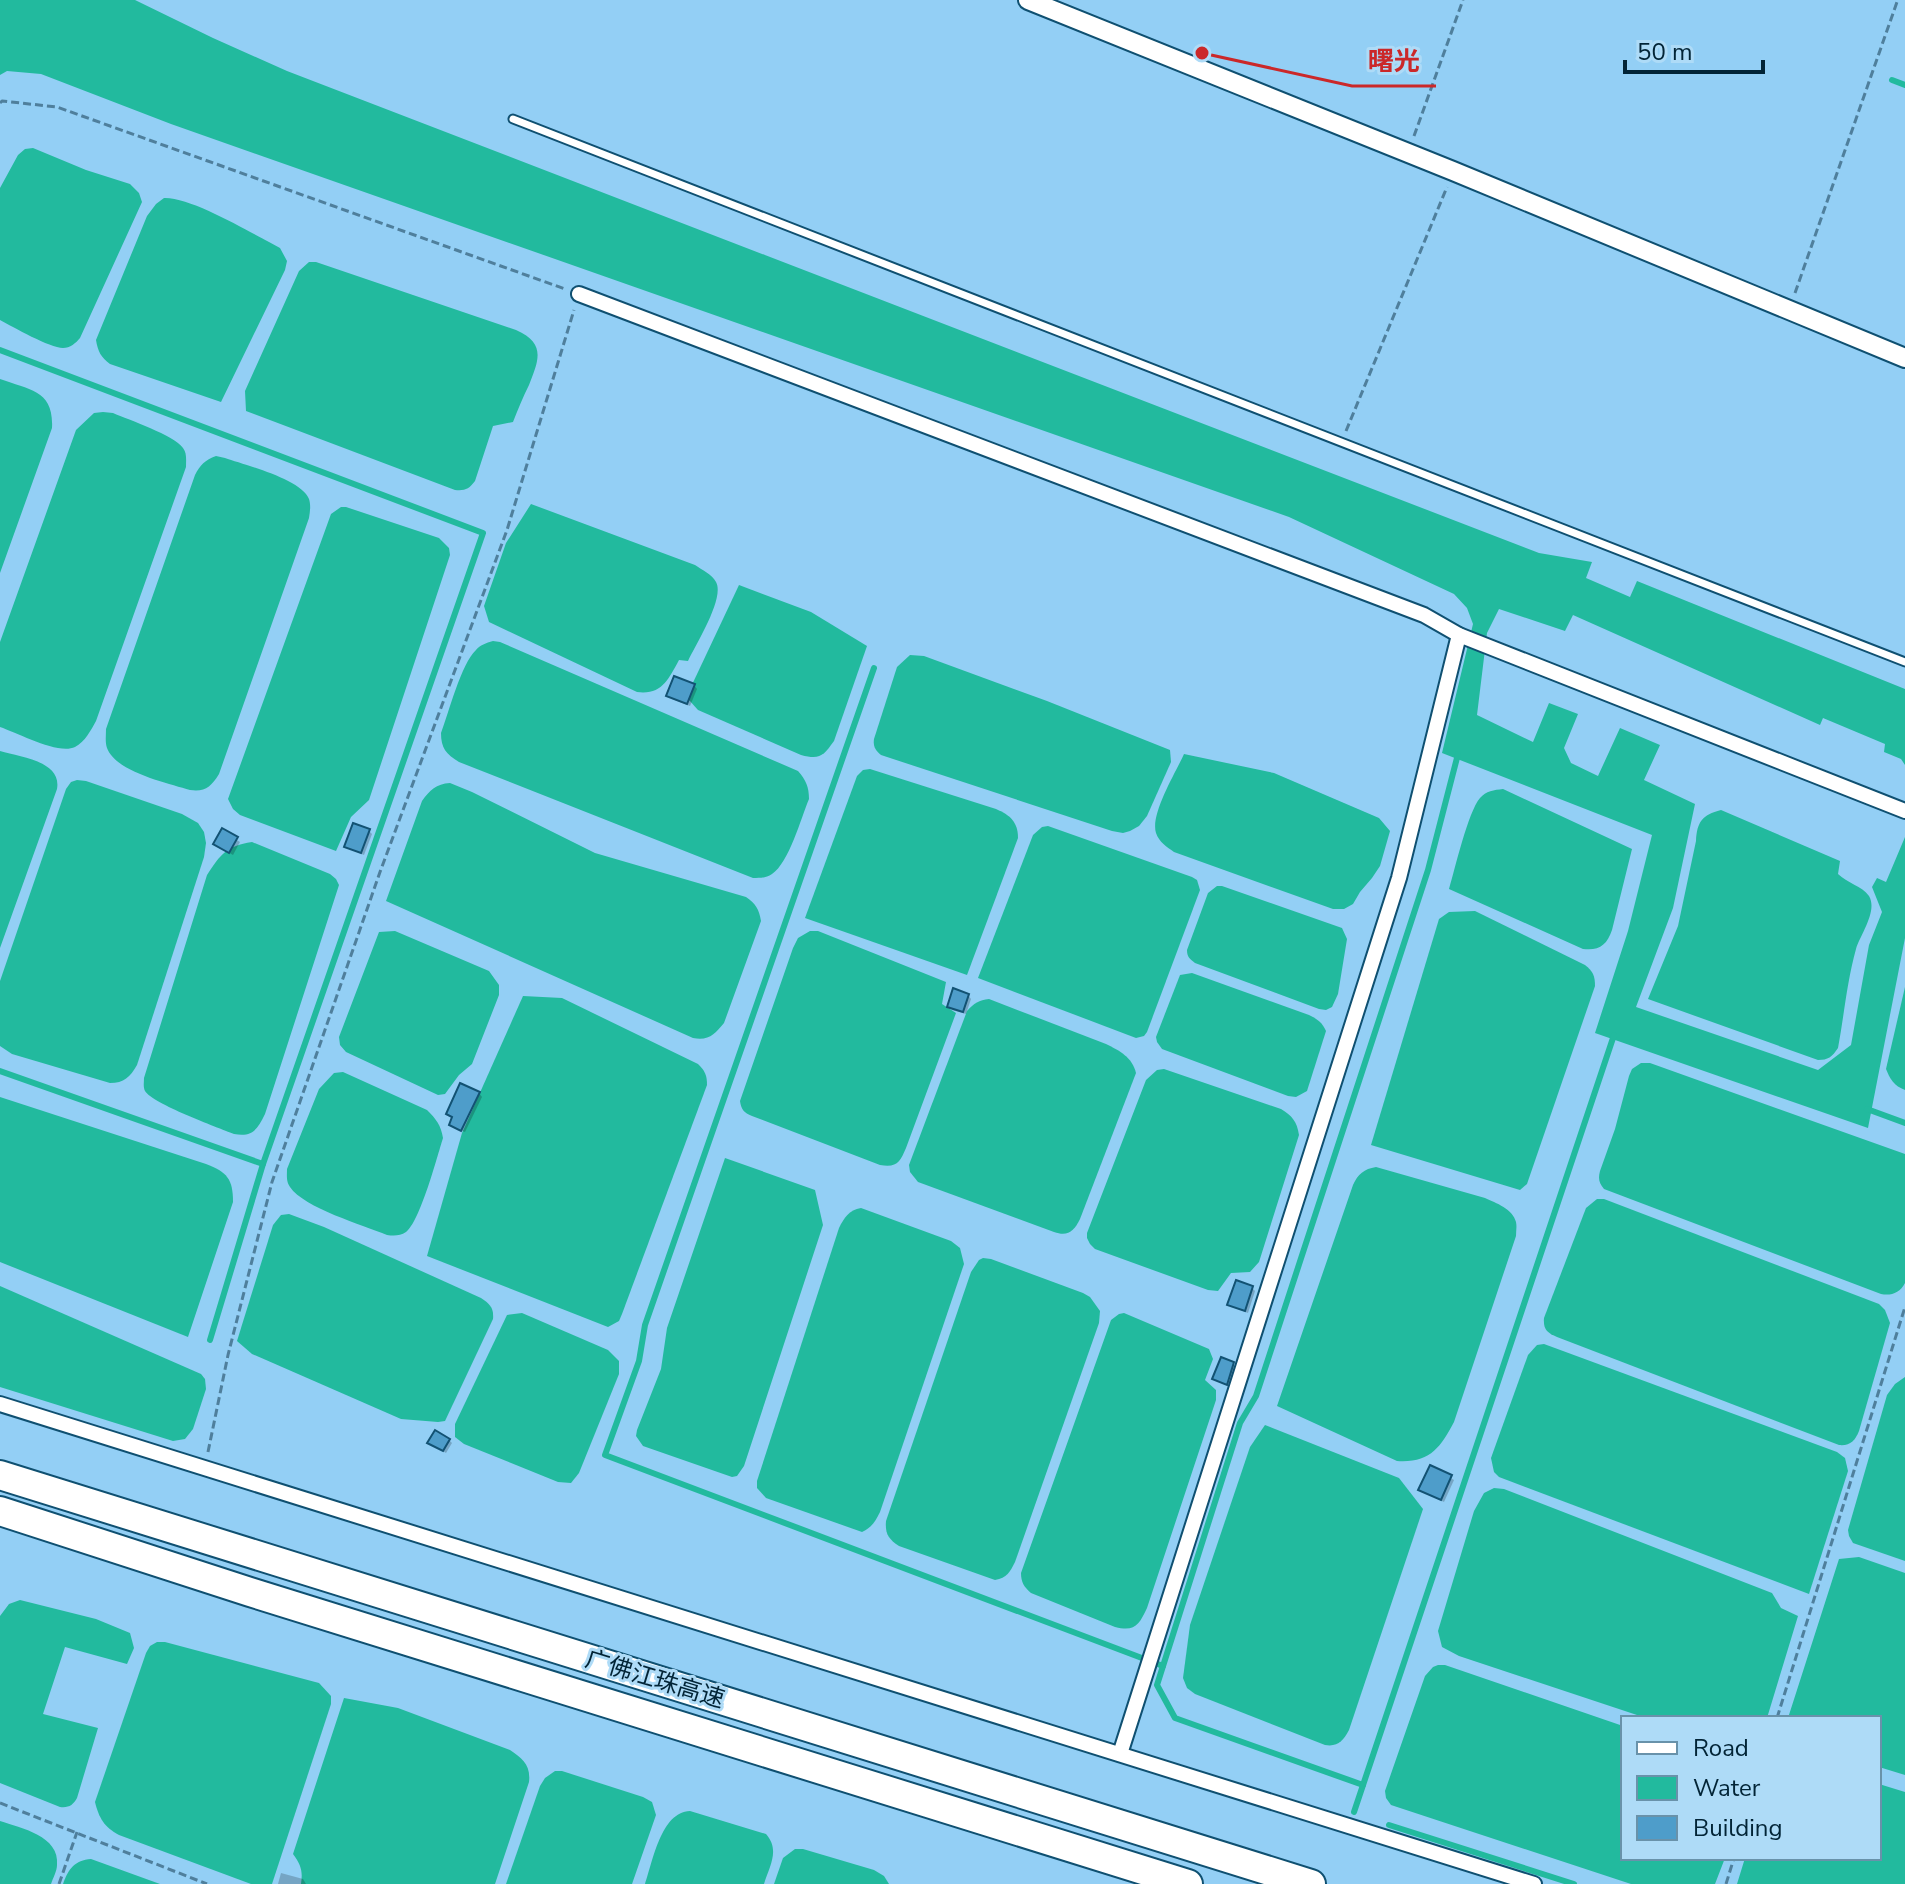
<svg xmlns="http://www.w3.org/2000/svg" width="1905" height="1884" viewBox="0 0 1905 1884" font-family="'Nunito Sans','Noto Sans SC',sans-serif">
	<rect width="100%" height="100%" fill="#93cff5"/>
	<g fill="#22ba9e">
		<polygon points="0,0 135,0 213,38 287,71 1539,553 1592,562 1586,578 1630,597 1637,581 1905,689 1905,765 1901,759 1884,752 1885,744 1823,718 1820,725 1573,615 1565,631 1499,609 1487,633 1477,715 1533,742 1549,703 1578,714 1564,748 1571,763 1598,776 1620,728 1660,745 1644,780 1695,804 1673,908 1636,1007 1818,1070 1851,1045 1869,945 1882,912 1872,887 1877,878 1886,882 1905,837 1905,938 1868,1128 1595,1033 1628,931 1652,835 1442,753 1473,624 1467,608 1454,594 1289,517 171,124 41,74 7,71 0,75"/>
		<path d="M 33,148 L 86,170 L 130,184 L 139,193 L 142,202 L 80,338 C 76,343 70,348 63,348 C 50,348 13,327 0,320 L 0,188 L 18,155 L 25,149 Z"/>
		<path d="M 164,198 C 190,197 244,229 269,242 L 280,248 L 287,261 L 285,270 L 221,402 L 110,364 C 101,357 98,352 96,340 L 147,216 L 156,204 Z"/>
		<path d="M 309,262 L 316,262 L 516,330 C 546,343 539,360 529,385 C 523,397 518,409 513,422 L 493,426 L 475,481 C 469,489 465,491 455,490 L 246,411 L 245,391 L 299,271 Z"/>
		<path d="M 0,379 C 30,390 54,390 52,428 L 0,573 Z"/>
		<path d="M 103,412 L 113,413 C 129,420 174,435 183,448 C 187,453 186,460 186,467 L 96,721 C 91,730 85,742 75,747 C 58,755 18,733 0,727 L 0,642 L 76,430 L 94,413 Z"/>
		<path d="M 216,456 L 225,458 C 245,465 301,479 309,499 C 311,505 310,512 309,518 L 219,774 C 211,787 205,792 190,790 C 167,783 116,772 107,748 C 105,742 106,736 106,729 L 195,475 C 200,465 205,460 216,456 Z"/>
		<path d="M 531,504 L 695,565 C 702,570 712,574 716,582 C 725,598 696,644 688,661 L 679,660 C 668,680 662,695 637,692 L 489,622 L 484,606 L 506,543 Z"/>
		<polygon points="341,507 346,507 439,538 449,548 450,555 369,800 351,817 336,851 240,815 233,809 228,799 331,514"/>
		<path d="M 739,585 L 811,612 L 867,646 L 834,741 C 823,756 820,760 801,755 L 698,710 L 689,700 L 690,689 Z"/>
		<path d="M 493,641 L 500,642 L 798,771 C 806,780 809,787 809,799 C 801,818 789,863 772,874 C 766,878 760,878 753,878 L 459,762 C 446,754 441,748 441,733 C 449,712 461,664 476,650 C 480,645 486,643 493,641 Z"/>
		<path d="M 910,655 L 924,656 L 1047,701 L 1170,750 L 1171,762 L 1147,816 L 1139,826 L 1130,831 L 1123,833 L 1112,831 L 881,755 C 875,750 873,746 874,739 L 897,667 Z"/>
		<path d="M 0,751 C 20,757 62,761 57,789 L 0,948 Z"/>
		<path d="M 1184,754 L 1274,773 L 1379,818 L 1390,831 L 1380,866 L 1372,878 L 1360,892 L 1353,904 L 1344,909 L 1333,909 L 1174,852 C 1167,847 1159,842 1156,833 C 1150,814 1176,772 1184,754 Z"/>
		<path d="M 870,769 L 996,809 C 1010,815 1018,822 1018,838 L 967,975 L 805,918 L 857,776 L 863,770 Z"/>
		<path d="M 77,780 L 86,781 L 182,814 L 198,823 L 204,832 L 206,843 L 204,857 L 137,1065 C 130,1077 124,1083 110,1083 L 12,1054 L 0,1046 L 0,981 L 66,789 L 71,782 Z"/>
		<path d="M 450,783 L 472,792 L 595,853 L 746,897 C 756,904 759,909 761,921 L 724,1023 C 715,1034 709,1041 693,1038 L 386,901 L 422,801 C 430,790 436,784 450,783 Z"/>
		<path d="M 1503,789 L 1632,849 L 1612,930 C 1607,945 1599,951 1583,949 L 1449,889 C 1455,869 1468,812 1480,798 C 1486,791 1494,790 1503,789 Z"/>
		<path d="M 1721,810 L 1840,861 L 1838,874 C 1847,883 1862,886 1869,896 C 1878,911 1860,935 1856,949 C 1847,981 1844,1016 1838,1048 C 1832,1057 1828,1060 1818,1060 L 1648,999 L 1678,926 L 1696,841 C 1697,822 1702,815 1721,810 Z"/>
		<polygon points="1048,826 1192,877 1197,880 1200,890 1147,1032 1144,1036 1136,1038 978,978 1033,835 1042,827"/>
		<path d="M 252,842 L 330,874 L 336,879 L 339,885 L 265,1114 C 257,1130 253,1137 234,1134 C 217,1127 153,1104 145,1091 C 143,1087 144,1082 144,1078 L 207,875 C 221,854 226,846 252,842 Z"/>
		<path d="M 1217,886 L 1222,886 L 1342,928 L 1347,939 L 1338,994 L 1332,1007 L 1326,1010 L 1319,1009 L 1195,963 C 1190,959 1187,957 1187,950 L 1208,893 Z"/>
		<path d="M 1475,911 L 1585,965 C 1593,971 1595,976 1595,986 L 1527,1184 L 1520,1190 L 1371,1145 L 1439,919 L 1449,912 Z"/>
		<polygon points="395,931 489,971 499,985 499,995 472,1064 459,1075 445,1094 438,1095 346,1052 340,1045 339,1037 379,932"/>
		<path d="M 810,931 L 818,931 L 946,982 L 942,1004 L 956,1013 L 906,1148 C 900,1162 897,1168 880,1165 L 752,1116 C 744,1113 741,1109 740,1101 L 793,948 L 798,938 Z"/>
		<path d="M 1192,973 L 1309,1015 C 1317,1019 1322,1022 1326,1031 L 1307,1091 L 1296,1097 L 1288,1096 L 1162,1049 L 1157,1042 L 1156,1037 L 1180,975 Z"/>
		<path d="M 1905,987 L 1905,1090 C 1894,1086 1890,1079 1886,1069 Z"/>
		<path d="M 523,996 L 562,998 L 698,1064 C 705,1071 707,1075 707,1085 L 622,1314 L 619,1321 L 608,1327 L 427,1256 L 462,1133 Z"/>
		<path d="M 989,999 L 1106,1044 C 1120,1051 1132,1057 1136,1073 L 1080,1219 C 1074,1231 1068,1237 1054,1232 L 918,1182 L 910,1172 L 909,1165 L 967,1011 C 974,1003 979,1000 989,999 Z"/>
		<path d="M 1641,1063 L 1650,1063 L 1905,1154 L 1905,1283 C 1900,1293 1891,1296 1881,1294 L 1604,1189 C 1599,1183 1598,1179 1600,1171 L 1615,1129 L 1629,1076 L 1632,1069 Z"/>
		<path d="M 1164,1069 L 1281,1109 C 1292,1116 1297,1121 1299,1135 L 1259,1262 L 1250,1272 L 1231,1273 L 1218,1291 L 1208,1290 L 1095,1249 L 1090,1244 L 1087,1238 L 1087,1233 L 1146,1080 L 1157,1070 Z"/>
		<path d="M 343,1072 L 427,1110 C 436,1119 441,1125 443,1138 C 437,1157 420,1222 406,1232 C 400,1236 394,1236 387,1235 C 363,1225 304,1208 290,1187 C 286,1181 287,1176 287,1169 L 319,1089 L 334,1073 Z"/>
		<path d="M 0,1097 L 206,1164 C 227,1172 233,1179 233,1202 L 188,1337 L 0,1262 Z"/>
		<polygon points="725,1158 815,1190 823,1225 744,1466 737,1476 732,1477 643,1446 636,1436 637,1430 661,1369 667,1328"/>
		<path d="M 1376,1167 L 1485,1198 C 1496,1203 1513,1209 1516,1222 C 1517,1227 1516,1231 1516,1236 L 1454,1422 C 1440,1448 1430,1463 1397,1461 L 1277,1406 L 1353,1185 C 1358,1174 1364,1169 1376,1167 Z"/>
		<path d="M 1597,1199 L 1604,1199 L 1879,1304 L 1885,1310 L 1890,1323 L 1859,1431 C 1855,1441 1850,1446 1839,1445 L 1557,1337 C 1547,1333 1543,1329 1544,1318 L 1586,1208 Z"/>
		<path d="M 861,1208 L 951,1241 L 960,1248 L 964,1264 L 880,1512 C 875,1522 872,1527 862,1532 L 766,1498 L 757,1488 L 757,1481 L 839,1228 C 844,1218 849,1210 861,1208 Z"/>
		<path d="M 289,1214 L 324,1227 L 481,1298 C 490,1304 494,1308 493,1319 L 445,1421 L 438,1422 L 401,1419 L 252,1354 L 237,1341 L 273,1225 L 281,1215 Z"/>
		<path d="M 983,1258 L 991,1259 L 1083,1293 L 1090,1297 L 1100,1311 L 1099,1323 L 1015,1562 C 1010,1572 1007,1578 995,1580 L 899,1546 C 888,1539 885,1533 886,1521 L 971,1272 L 979,1260 Z"/>
		<polygon points="0,1286 201,1374 205,1379 206,1389 193,1429 185,1439 173,1441 0,1387"/>
		<polygon points="522,1313 608,1350 619,1361 619,1374 579,1473 571,1483 558,1482 464,1444 455,1437 455,1424 507,1315"/>
		<path d="M 1124,1313 L 1209,1349 L 1213,1359 L 1205,1380 L 1216,1390 L 1216,1400 L 1147,1608 C 1139,1625 1135,1632 1115,1627 L 1031,1593 C 1024,1587 1021,1582 1021,1573 L 1111,1320 L 1119,1314 Z"/>
		<polygon points="1544,1344 1837,1452 1845,1458 1848,1471 1809,1594 1499,1477 1494,1472 1491,1458 1528,1355 1537,1345"/>
		<polygon points="1905,1377 1905,1561 1853,1543 1849,1536 1848,1530 1887,1395 1895,1384"/>
		<path d="M 1265,1425 L 1399,1478 L 1423,1509 L 1349,1730 C 1343,1741 1338,1747 1325,1745 L 1195,1694 L 1187,1688 L 1183,1678 L 1190,1625 L 1250,1447 Z"/>
		<polygon points="1494,1488 1504,1489 1772,1593 1781,1608 1798,1616 1767,1718 1646,1718 1459,1656 1442,1647 1438,1631 1474,1511 1484,1493"/>
		<polygon points="1859,1557 1905,1573 1905,1775 1879,1767 1879,1718 1788,1718 1839,1559"/>
		<path d="M 20,1600 L 96,1619 L 130,1633 L 134,1648 L 127,1664 L 65,1647 L 43,1714 L 98,1728 L 77,1798 C 73,1805 69,1808 60,1807 L 0,1783 L 0,1616 L 9,1604 Z"/>
		<path d="M 157,1642 L 165,1642 L 319,1683 L 331,1696 L 331,1704 L 272,1884 L 251,1884 L 119,1835 C 104,1827 99,1818 95,1802 L 146,1653 L 150,1646 Z"/>
		<polygon points="1438,1665 1445,1665 1623,1726 1623,1858 1725,1858 1715,1884 1631,1884 1391,1805 1386,1798 1385,1791 1425,1676 1433,1667"/>
		<path d="M 344,1698 L 398,1708 L 510,1750 C 522,1758 531,1765 529,1782 L 495,1884 L 301,1884 C 303,1871 301,1865 293,1854 Z"/>
		<polygon points="555,1771 562,1771 643,1797 652,1802 656,1815 632,1884 506,1884 540,1786 545,1778"/>
		<polygon points="1879,1784 1905,1792 1905,1884 1737,1884 1745,1858 1879,1858"/>
		<path d="M 690,1811 L 766,1834 C 780,1850 770,1865 764,1884 L 645,1884 C 653,1861 661,1812 690,1811 Z"/>
		<path d="M 0,1821 C 21,1828 60,1836 57,1865 C 57,1871 53,1878 51,1884 L 0,1884 Z"/>
		<polygon points="795,1849 803,1849 874,1870 884,1876 889,1884 774,1884 783,1858"/>
		<path d="M 91,1859 L 160,1884 L 63,1884 C 68,1869 75,1860 91,1859 Z"/>
	</g>
	<g fill="#0003">
		<polygon points="694,685 697,689 690,706 672,699 669,695"/>
		<polygon points="222,831 240,842 233,855 219,847"/>
		<polygon points="369,831 372,834 364,855 350,849 346,846"/>
		<polygon points="968,995 971,999 966,1014 952,1010 949,1006"/>
		<polygon points="479,1093 482,1097 465,1132 454,1128"/>
		<polygon points="1252,1288 1255,1291 1248,1313 1233,1307 1230,1304"/>
		<polygon points="1233,1364 1236,1367 1230,1387 1215,1379"/>
		<polygon points="449,1440 452,1443 446,1453 433,1445"/>
		<polygon points="1431,1467 1454,1480 1444,1502 1424,1492"/>
		<polygon points="281,1873 303,1879 306,1884 278,1884"/>
	</g>
	<g fill="none" stroke-linecap="round" stroke-linejoin="round">
		<g stroke="#22ba9e" stroke-width="6">
			<polyline points="1892,80 1905,85"/>
			<polyline points="0,350 483,533 263,1164 210,1340"/>
			<polyline points="874,668 645,1325 639,1361 605,1455 1163,1666"/>
			<polyline points="0,1071 263,1164"/>
			<polyline points="1867,1109 1905,1123"/>
			<polyline points="1363,1785 1175,1718 1157,1685 1240,1423 1256,1396 1428,870 1458,754"/>
			<polyline points="1354,1812 1614,1035"/>
			<polyline points="1389,1825 1574,1884"/>
		</g>
	</g>
	<g fill="#4e9dca" stroke="#125273" stroke-width="2">
		<polygon points="674,676 695,684 687,704 666,696"/>
		<polygon points="353,823 370,829 361,853 344,847"/>
		<polygon points="222,828 238,837 229,853 213,844"/>
		<polygon points="953,988 969,994 963,1012 947,1007"/>
		<polygon points="460,1083 480,1092 461,1131 449,1125 452,1117 446,1114"/>
		<polygon points="1236,1280 1253,1286 1245,1311 1227,1305"/>
		<polygon points="1221,1357 1234,1362 1227,1385 1212,1379"/>
		<polygon points="435,1430 450,1439 443,1451 427,1443"/>
		<polygon points="1430,1465 1452,1475 1441,1500 1418,1490"/>
	</g>
	<g fill="none" stroke-linecap="round" stroke-linejoin="round">
		<g stroke="#0f5071" stroke-width="11">
			<polyline id="service" points="513,119 1905,662"/>
		</g>
		<g stroke="#0f5071" stroke-width="18">
			<g id="minor">
				<polyline points="579,294 1424,615 1459,635 1905,811"/>
				<polyline points="0,1404 1534,1884"/>
				<polyline points="1120,1754 1399,878 1459,635"/>
			</g>
		</g>
		<g stroke="#0f5071" stroke-width="22">
			<polyline id="tertiary" points="1028,0 1453,171 1905,358"/>
		</g>
		<g stroke="#0f5071" stroke-width="32">
			<g id="motorway">
				<polyline points="0,1475 1311,1884"/>
				<polyline points="0,1511 250,1592 1188,1884"/>
			</g>
		</g>
		<g stroke="#4f7f9c" stroke-width="3" stroke-dasharray="8 4" stroke-linecap="butt">
			<polyline points="0,103 2,101 57,107 565,289"/>
			<polyline points="1414,136 1463,0"/>
			<polyline points="1795,293 1897,2"/>
			<polyline points="1346,431 1447,187"/>
			<polyline points="208,1452 228,1355 272,1182 380,872 507,530 574,310"/>
			<polyline points="1777,1718 1905,1307"/>
			<polyline points="0,1803 207,1884"/>
			<polyline points="59,1884 77,1832"/>
			<polyline points="1726,1884 1734,1858"/>
		</g>
		<use href="#service" stroke="#fff" stroke-width="7"/>
		<use href="#minor" stroke="#fff" stroke-width="14"/>
		<use href="#tertiary" stroke="#fff" stroke-width="18"/>
		<use href="#motorway" stroke="#fff" stroke-width="28"/>
	</g>
	<g text-anchor="middle" stroke-width="6" stroke-linejoin="round" paint-order="stroke">
		<g font-size="24" fill="#022436" stroke="#aedbf7">
			<text transform="translate(655 1679) rotate(17)" y="8">广佛江珠高速</text>
		</g>
	</g>
	<path fill="none" stroke="#cb2829" stroke-width="3" d="M1202 53L1352 86H1436"/>
	<circle fill="#cb2829" stroke="#aedbf7" stroke-width="3" cx="1202" cy="53" r="8"/>
	<g font-size="26" text-anchor="middle" font-weight="bold" fill="#cb2829" stroke="#aedbf7" stroke-width="6" stroke-linejoin="round" paint-order="stroke">
		<text x="1394" y="70">曙光</text>
	</g>
	<rect x="1621" y="1716" width="260" height="144" fill="#aedbf7" stroke="#6992aa" stroke-width="2"/>
	<rect x="1637" y="1742" width="40" height="12" fill="#ffffff" stroke="#6992aa" stroke-width="2"/>
	<text x="1693" y="1756" font-size="24" fill="#022436">Road</text>
	<rect x="1637" y="1776" width="40" height="24" fill="#22ba9e" stroke="#6992aa" stroke-width="2"/>
	<text x="1693" y="1796" font-size="24" fill="#022436">Water</text>
	<rect x="1637" y="1816" width="40" height="24" fill="#4e9dca" stroke="#6992aa" stroke-width="2"/>
	<text x="1693" y="1836" font-size="24" fill="#022436">Building</text>
	<path d="M1625 60v12h138v-12" fill="none" stroke="#022436" stroke-width="4"/>
	<text x="1637" y="60" font-size="24" fill="#022436" stroke="#aedbf7" stroke-width="6" paint-order="stroke">50 m</text>
</svg>
